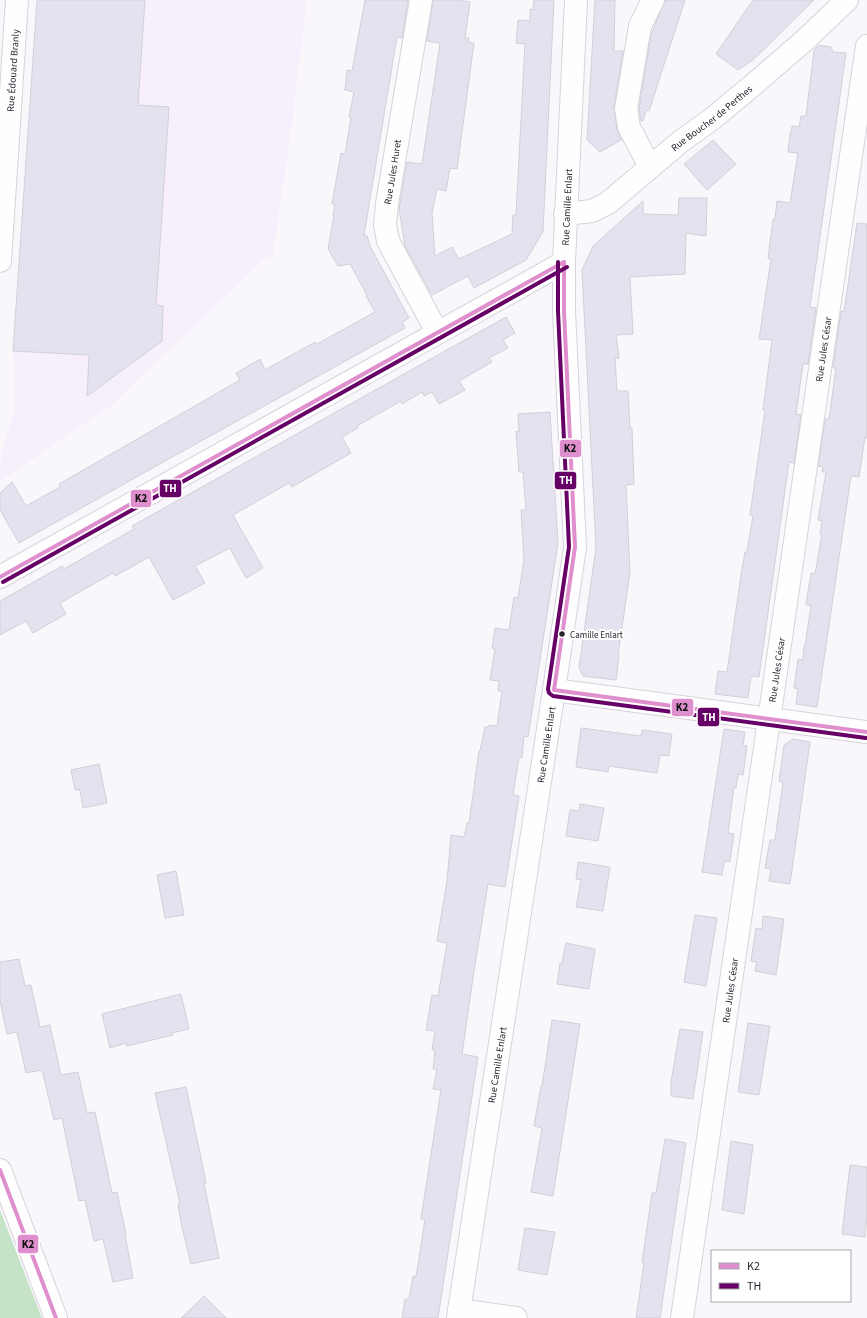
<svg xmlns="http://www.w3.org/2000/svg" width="867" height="1318" viewBox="0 0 867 1318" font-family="'Source Sans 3',sans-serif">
	<rect width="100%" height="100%" fill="#f9f7fb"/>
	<polygon fill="#f7effb" points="37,0 307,0 291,130 273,255 264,259 112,405 0,481 1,456 14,411 13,351"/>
	<polygon fill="#c4e3c7" points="0,1210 42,1318 0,1318"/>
	<g fill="#e4e2ee" stroke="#d1d0d8">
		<polygon points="37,0 145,0 138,105 169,107 156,305 163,306 162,341 87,396 89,355 13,351"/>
		<polygon points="365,0 408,0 402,38 397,37 364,235 367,236 370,246 409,318 402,322 405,328 165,461 19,543 0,510 0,493 12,482 26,506 60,487 59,484 240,380 236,373 260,359 265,370 315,342 317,344 375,312 366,296 367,295 350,264 338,266 328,249 334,215 333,215 335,204 332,204 341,153 345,154 351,117 349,117 354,92 345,90 347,70 352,71"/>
		<polygon points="433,0 457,0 470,2 465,38 469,38 468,42 474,43 457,169 450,168 446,191 437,189 432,213 435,256 452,247 459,259 512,234 513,215 516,215 525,44 516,43 518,20 530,21 530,9 533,10 534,0 554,0 543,232 526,260 474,288 468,276 432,295 405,246 399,209 407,162 422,164 440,43 427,41"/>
		<polygon points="595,0 615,0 614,51 623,51 614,107 617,129 621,140 600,152 587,140"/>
		<polygon points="665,0 685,0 649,111 646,110 643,121 641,121 639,109 651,35"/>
		<polygon points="753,0 814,0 753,60 738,70 716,54"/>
		<polygon points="819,45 831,47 833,52 846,53 810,307 816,308 808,364 803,364 796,414 801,415 794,463 789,462 759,677 751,676 748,698 715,694 718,671 727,672 741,575 745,552 747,552 753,516 750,515 765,410 763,410 772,340 759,339 771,259 768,258 773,219 775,219 777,201 790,203 798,153 788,152 790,133 791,134 792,126 799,127 801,116 806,116 814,50"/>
		<polygon points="713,140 736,164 707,190 684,164"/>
		<polygon points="679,198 707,198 706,236 686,233 685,274 630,277 633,334 616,335 619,358 615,358 617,391 628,391 630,428 632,428 634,484 626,485 630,572 618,655 619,655 616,680 583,676 579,668 596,548 582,270 593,246 643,201 643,214 678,215"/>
		<polygon points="857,223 867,224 867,438 865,437 859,477 851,476 817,707 796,704 798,689 794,688 798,659 803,660 804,646 805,646 811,605 806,605 811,573 815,574 822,534 820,534 822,521 818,520 826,472 822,472 823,467 818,466 825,419 829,419 836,368 833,368 841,311 844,312"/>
		<polygon points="506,317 515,333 503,340 508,348 489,358 492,362 459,381 465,390 439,404 432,392 424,396 422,392 402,404 401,401 357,426 358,428 342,437 351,453 292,487 289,483 233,515 263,568 246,578 230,548 195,566 205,583 173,600 149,557 115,576 113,573 60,603 66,614 33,633 26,621 0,635 0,601 62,566 64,569 134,529 132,526"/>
		<polygon points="550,412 558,543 528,737 524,736 522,758 519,757 513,795 519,796 505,887 488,884 474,971 462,1054 478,1057 438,1318 402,1318 405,1299 409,1299 413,1276 416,1277 425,1220 421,1219 441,1090 433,1089 437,1069 433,1069 435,1050 432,1050 435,1031 426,1030 432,995 438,996 447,943 437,941 447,881 451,835 464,837 467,823 469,823 479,751 480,751 485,727 489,727 489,725 497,726 502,691 498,691 499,681 490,680 495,649 492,648 495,628 509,630 514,597 518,598 524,560 521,510 526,510 523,472 519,472 516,431 519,432 518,414"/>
		<polygon points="581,728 641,736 642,730 672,734 669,756 660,755 657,773 609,766 608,772 576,767"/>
		<polygon points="724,729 745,732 743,745 747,746 743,775 738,774 736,788 734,787 728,833 734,834 730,862 724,861 722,875 702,872"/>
		<polygon points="793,739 810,742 790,884 769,881 771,869 765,868 770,840 775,840 783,782 779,781 784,745"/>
		<polygon points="99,764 107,803 83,808 80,790 75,790 71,770"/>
		<polygon points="580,804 604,808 598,841 566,836 570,810 579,811"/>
		<polygon points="578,862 610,867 603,911 576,907 581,880 576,879"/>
		<polygon points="176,871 184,915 165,918 157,875"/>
		<polygon points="695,915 717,918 706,986 684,982"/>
		<polygon points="763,916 784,919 776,975 755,971 757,962 751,961 756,928 762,929"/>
		<polygon points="566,943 595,949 589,989 557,984 560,963 562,963"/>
		<polygon points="19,959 25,986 31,985 40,1027 50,1025 61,1075 78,1072 87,1113 95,1112 112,1193 117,1192 126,1234 125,1234 133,1278 113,1282 103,1239 94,1241 85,1200 79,1201 62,1118 54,1120 42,1070 26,1073 17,1032 7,1034 0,1001 0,962"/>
		<polygon points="181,994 189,1029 172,1033 173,1035 127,1046 126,1043 110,1048 102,1014"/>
		<polygon points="552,1020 580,1024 553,1196 531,1192 542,1128 534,1126 541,1086 542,1086"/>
		<polygon points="748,1023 770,1026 759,1095 738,1092"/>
		<polygon points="680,1029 703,1032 693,1099 671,1096 671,1082"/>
		<polygon points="186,1087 201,1158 206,1183 204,1183 219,1258 191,1264 181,1223 178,1204 180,1204 155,1093"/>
		<polygon points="665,1139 686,1143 660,1318 636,1318 644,1263 642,1262 652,1193 656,1193"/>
		<polygon points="731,1141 753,1145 744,1214 722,1210"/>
		<polygon points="850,1165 867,1167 867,1217 865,1237 842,1234"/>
		<polygon points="525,1228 555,1232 547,1275 518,1270"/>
		<polygon points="204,1296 226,1318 181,1318"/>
	</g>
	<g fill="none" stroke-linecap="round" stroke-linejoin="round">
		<g stroke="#d6d3db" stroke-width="24">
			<g id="minor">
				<polyline points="421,0 387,204 385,225 388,241 437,332"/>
				<polyline points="650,167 629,127 626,109 640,26 653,0"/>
				<path id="s1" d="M 565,214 L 592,211 L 608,203 L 680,142 L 712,119 L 753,85 L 805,40 L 847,0"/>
				<path id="s2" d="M 0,261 L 17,0"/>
				<polyline points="0,577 538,277 564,262"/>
				<polyline points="554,690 867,732"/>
				<polyline points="0,1170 56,1318"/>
				<polyline points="459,1310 516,1318"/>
				<path id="s3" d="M 458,1318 L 554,690 L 575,547 L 564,311 L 564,262 L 576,0"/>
				<path id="s4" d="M 682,1318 L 867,46"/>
			</g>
		</g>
		<use href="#minor" stroke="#fefefe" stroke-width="22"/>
		<g stroke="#fff" stroke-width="7">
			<g id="bus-1">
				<polyline points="564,262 564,311 575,547 554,690 867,732"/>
				<polyline points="0,577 564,262"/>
				<polyline points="0,1170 56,1318"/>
			</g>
		</g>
		<g stroke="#fff" stroke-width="7">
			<g id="bus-2">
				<polyline points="558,262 558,311 569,547 548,689 549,693 553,696 866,738"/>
				<polyline points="3,582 567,267"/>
			</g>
		</g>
		<use href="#bus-1" stroke="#df8fce" stroke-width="4"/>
		<use href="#bus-2" stroke="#606" stroke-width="4"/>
	</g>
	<circle fill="#292530" stroke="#fff" stroke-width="1.5" cx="562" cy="634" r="3.5"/>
	<g text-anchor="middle" stroke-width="4" stroke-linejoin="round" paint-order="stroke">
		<g font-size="9" fill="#292530" stroke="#fff" text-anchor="start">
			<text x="570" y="638">Camille Enlart</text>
		</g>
		<g font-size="10" fill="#292530" stroke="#fff">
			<text dy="4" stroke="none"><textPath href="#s2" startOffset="191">Rue Édouard Branly</textPath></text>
			<text dy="4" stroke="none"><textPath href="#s1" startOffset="179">Rue Boucher de Perthes</textPath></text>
			<text transform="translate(392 172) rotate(-81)" y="4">Rue Jules Huret</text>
			<text dy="4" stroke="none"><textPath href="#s3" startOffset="1120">Rue Camille Enlart</textPath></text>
			<text dy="4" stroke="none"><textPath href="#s4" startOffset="979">Rue Jules César</textPath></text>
			<text dy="4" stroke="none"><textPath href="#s4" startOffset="655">Rue Jules César</textPath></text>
			<text dy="4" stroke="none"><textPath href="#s3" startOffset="580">Rue Camille Enlart</textPath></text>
			<text dy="4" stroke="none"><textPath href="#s4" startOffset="331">Rue Jules César</textPath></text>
			<text dy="4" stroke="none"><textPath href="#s3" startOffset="256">Rue Camille Enlart</textPath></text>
		</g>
	</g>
	<g stroke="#fff" stroke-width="1.5">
		<rect x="559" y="439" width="23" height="19" rx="4" fill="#df8fce"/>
		<rect x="554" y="471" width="23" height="19" rx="4" fill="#606"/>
		<rect x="159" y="479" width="23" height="19" rx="4" fill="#606"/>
		<rect x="130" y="489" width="22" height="19" rx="4" fill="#df8fce"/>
		<rect x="671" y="698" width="23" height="19" rx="4" fill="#df8fce"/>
		<rect x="697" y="707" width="23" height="20" rx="4" fill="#606"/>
		<rect x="17" y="1234" width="22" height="20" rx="4" fill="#df8fce"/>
	</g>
	<g font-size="11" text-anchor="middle" font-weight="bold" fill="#fff">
		<text x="566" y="484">TH</text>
		<text x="170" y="492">TH</text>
		<text x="709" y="721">TH</text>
	</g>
	<g font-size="11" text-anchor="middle" font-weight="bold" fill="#111">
		<text x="570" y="452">K2</text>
		<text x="141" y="502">K2</text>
		<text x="682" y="711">K2</text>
		<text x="28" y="1248">K2</text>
	</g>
	<rect x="711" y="1250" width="140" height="52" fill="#ffffff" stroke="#a9a8ac"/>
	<rect x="719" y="1263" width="20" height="6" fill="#df8fce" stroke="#a9a8ac"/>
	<text x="747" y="1270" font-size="12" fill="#292530">K2</text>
	<rect x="719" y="1283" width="20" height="6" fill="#660066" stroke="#a9a8ac"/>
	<text x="747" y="1290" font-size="12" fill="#292530">TH</text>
</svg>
